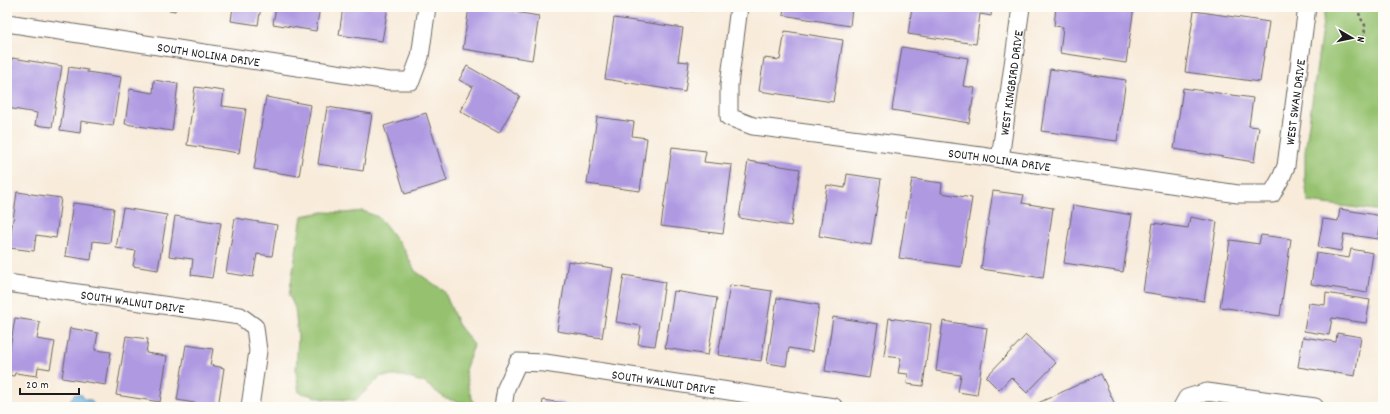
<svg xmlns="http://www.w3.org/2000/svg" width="1390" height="414" viewBox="0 0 1390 414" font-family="Dekko,sans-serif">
	<rect width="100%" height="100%" fill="#fdfcf7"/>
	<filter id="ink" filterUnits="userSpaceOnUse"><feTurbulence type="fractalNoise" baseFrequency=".025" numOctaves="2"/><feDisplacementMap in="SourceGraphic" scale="8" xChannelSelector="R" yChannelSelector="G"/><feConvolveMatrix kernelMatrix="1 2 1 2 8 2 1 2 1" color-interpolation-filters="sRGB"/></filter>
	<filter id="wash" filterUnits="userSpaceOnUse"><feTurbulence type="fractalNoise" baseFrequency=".012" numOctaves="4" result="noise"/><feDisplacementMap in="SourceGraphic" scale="16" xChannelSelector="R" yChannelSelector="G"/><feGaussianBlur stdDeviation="0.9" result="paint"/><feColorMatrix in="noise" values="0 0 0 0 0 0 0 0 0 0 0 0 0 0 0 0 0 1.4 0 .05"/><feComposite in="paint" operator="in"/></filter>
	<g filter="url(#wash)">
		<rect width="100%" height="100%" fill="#f8ebda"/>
		<g fill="#96c270" stroke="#596f46">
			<polygon points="1325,7 1383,7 1383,211 1308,202 1305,181 1305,152"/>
			<polygon points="363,211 378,217 384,223 405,251 415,271 444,291 458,324 474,345 465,370 469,391 475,405 446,399 425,383 403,376 381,376 356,400 324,399 299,392 296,371 298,337 295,308 289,295 302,216 323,212 345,213"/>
		</g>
		<polygon fill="#6cb5e4" stroke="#446880" points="75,394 82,395 84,399 91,400 95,407 74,407 70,400"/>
		<g id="blocks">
			<g fill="#af9ae2">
				<polygon points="153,7 176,7 175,11"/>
				<polygon points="233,7 261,7 258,25 231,21"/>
				<polygon points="276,7 320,7 316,31 273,24"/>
				<polygon points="343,7 388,7 382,41 339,35"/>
				<polygon points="469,7 484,7 539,16 532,60 463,49"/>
				<polygon points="675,7 694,7 694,11"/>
				<polygon points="784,7 852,7 850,26 783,15"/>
				<polygon points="912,7 992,7 991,16 980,14 976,44 908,34"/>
				<polygon points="1056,7 1134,7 1126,63 1060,53 1063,27 1054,26"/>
				<polygon points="1194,11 1269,22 1260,82 1185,72"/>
				<polygon points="614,18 683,28 678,61 689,62 685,92 605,79"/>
				<polygon points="785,31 843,40 833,102 759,91 764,58 780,60"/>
				<polygon points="902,47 968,58 963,86 975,88 969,123 892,110"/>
				<polygon points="12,58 62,66 52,127 35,125 37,113 7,108 7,87"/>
				<polygon points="467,66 520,96 499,133 460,111 473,87 459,80"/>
				<polygon points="69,67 88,70 87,72 121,77 113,126 81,121 80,133 60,130"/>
				<polygon points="1050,69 1126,80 1117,141 1041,131"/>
				<polygon points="154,80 178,84 172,131 125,124 130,89 153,93"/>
				<polygon points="195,87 224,91 222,106 246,109 239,153 187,145"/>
				<polygon points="1183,88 1253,98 1249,126 1259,127 1254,162 1174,149"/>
				<polygon points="266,97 311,105 299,176 254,169"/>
				<polygon points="327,107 372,114 363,171 318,164"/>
				<polygon points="426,113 447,181 405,194 384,126"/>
				<polygon points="597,117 634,122 632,136 647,138 640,191 587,184"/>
				<polygon points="672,147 706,151 704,162 732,165 723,234 661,226"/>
				<polygon points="748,161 800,169 791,226 739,218"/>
				<polygon points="847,174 881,179 871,245 819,236 827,185 845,188"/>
				<polygon points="912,179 942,183 941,193 972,198 961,267 899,258"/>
				<polygon points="993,191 1024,195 1022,203 1053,208 1043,278 981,269"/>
				<polygon points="17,192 61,198 56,238 36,235 34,251 9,248"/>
				<polygon points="73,203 114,208 110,243 93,241 91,260 65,256"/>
				<polygon points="1073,205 1132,215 1123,272 1064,263"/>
				<polygon points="123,208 167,215 158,270 133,266 136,251 116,248"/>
				<polygon points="1340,209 1382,216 1378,239 1344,234 1341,251 1318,247 1323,219 1338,221"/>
				<polygon points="175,216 221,223 212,278 191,275 193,259 169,256"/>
				<polygon points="1190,217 1217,222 1204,301 1143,292 1153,223 1188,228"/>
				<polygon points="235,218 277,225 272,256 257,254 253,277 226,273"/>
				<polygon points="1261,235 1291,239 1280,316 1220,307 1230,240 1259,244"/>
				<polygon points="1351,249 1373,253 1367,293 1311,284 1316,253 1349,258"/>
				<polygon points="568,261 613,268 602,338 557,331"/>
				<polygon points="624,275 665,282 655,346 638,344 641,326 616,322"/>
				<polygon points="730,285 772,291 761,361 718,355"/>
				<polygon points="674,291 717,298 708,355 665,348"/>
				<polygon points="1326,293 1370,300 1366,323 1332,318 1329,335 1304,331 1309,303 1325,305"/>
				<polygon points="777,298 819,305 812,352 789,348 786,366 767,363"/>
				<polygon points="833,317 878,324 869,378 825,371"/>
				<polygon points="15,318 40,322 37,339 55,342 50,369 38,367 37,376 15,373 14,376 7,375 7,366"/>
				<polygon points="889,318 931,324 923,386 907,384 908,374 898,373 901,358 884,356"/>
				<polygon points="943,321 987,328 977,395 958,392 961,375 936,371"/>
				<polygon points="70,328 98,333 95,350 111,352 106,385 62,378"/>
				<polygon points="1337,333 1361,337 1355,376 1298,367 1303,337 1336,342"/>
				<polygon points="1026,335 1056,363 1027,393 1011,377 999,390 986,377"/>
				<polygon points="126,336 148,339 146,353 167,356 160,402 116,395"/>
				<polygon points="186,345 213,349 210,365 224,368 218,407 177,400"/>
				<polygon points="1101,374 1116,407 1038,407 1036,404"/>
				<polygon points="543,400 581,406 580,407 542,407"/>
			</g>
		</g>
	</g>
	<g filter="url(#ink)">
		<use href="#blocks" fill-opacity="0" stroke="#69645e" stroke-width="1"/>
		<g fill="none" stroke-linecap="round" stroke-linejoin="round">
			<g stroke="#69645e" stroke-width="19">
				<g id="street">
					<path id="s1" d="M 739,7 L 729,85 L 729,117 L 753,126 L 981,156 L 1238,194 L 1272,194 L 1281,178 L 1286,166 L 1307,7"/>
					<path id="s2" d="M 7,23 L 389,81 L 411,81 L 420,57 L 427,7"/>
					<path id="s3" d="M 1000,159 L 1021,7"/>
					<path id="s4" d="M 7,283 L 240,316 L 255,327 L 258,351 L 250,407"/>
					<path id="s5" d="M 503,407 L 506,388 L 518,362 L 545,363 L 834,407"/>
					<polyline points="1182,407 1187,398 1207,392 1315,407"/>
				</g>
			</g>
			<path stroke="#69645e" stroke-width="2.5" stroke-dasharray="3 3" stroke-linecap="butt" d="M 1359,7 C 1358,14 1361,19 1365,25 L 1364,41"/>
			<use href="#street" stroke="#fff" stroke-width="17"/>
		</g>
	</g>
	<g text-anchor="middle" stroke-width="3" stroke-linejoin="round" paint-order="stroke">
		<g font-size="13" fill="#1c1c1c" stroke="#fdfcf7">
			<text dy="5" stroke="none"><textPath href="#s2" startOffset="204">SOUTH NOLINA DRIVE</textPath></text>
			<text dy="5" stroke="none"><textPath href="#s3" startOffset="77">WEST KINGBIRD DRIVE</textPath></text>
			<text dy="5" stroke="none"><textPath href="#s1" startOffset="756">WEST SWAN DRIVE</textPath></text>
			<text dy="5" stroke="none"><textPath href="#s1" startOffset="385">SOUTH NOLINA DRIVE</textPath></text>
			<text dy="5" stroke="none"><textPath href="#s4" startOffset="127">SOUTH WALNUT DRIVE</textPath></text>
			<text dy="5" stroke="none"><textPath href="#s5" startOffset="195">SOUTH WALNUT DRIVE</textPath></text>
		</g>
	</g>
	<rect width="1390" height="414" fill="none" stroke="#fdfcf7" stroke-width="24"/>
	<g transform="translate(1352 38) rotate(99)" stroke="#fdfcf7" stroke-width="3" paint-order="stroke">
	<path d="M0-3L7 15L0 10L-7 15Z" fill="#1c1c1c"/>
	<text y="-6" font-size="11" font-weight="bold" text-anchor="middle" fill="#1c1c1c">N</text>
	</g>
	<path d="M20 388v6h59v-6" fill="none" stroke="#1c1c1c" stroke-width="2"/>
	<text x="26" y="388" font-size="12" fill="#1c1c1c" stroke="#fdfcf7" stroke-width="3" paint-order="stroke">20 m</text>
</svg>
